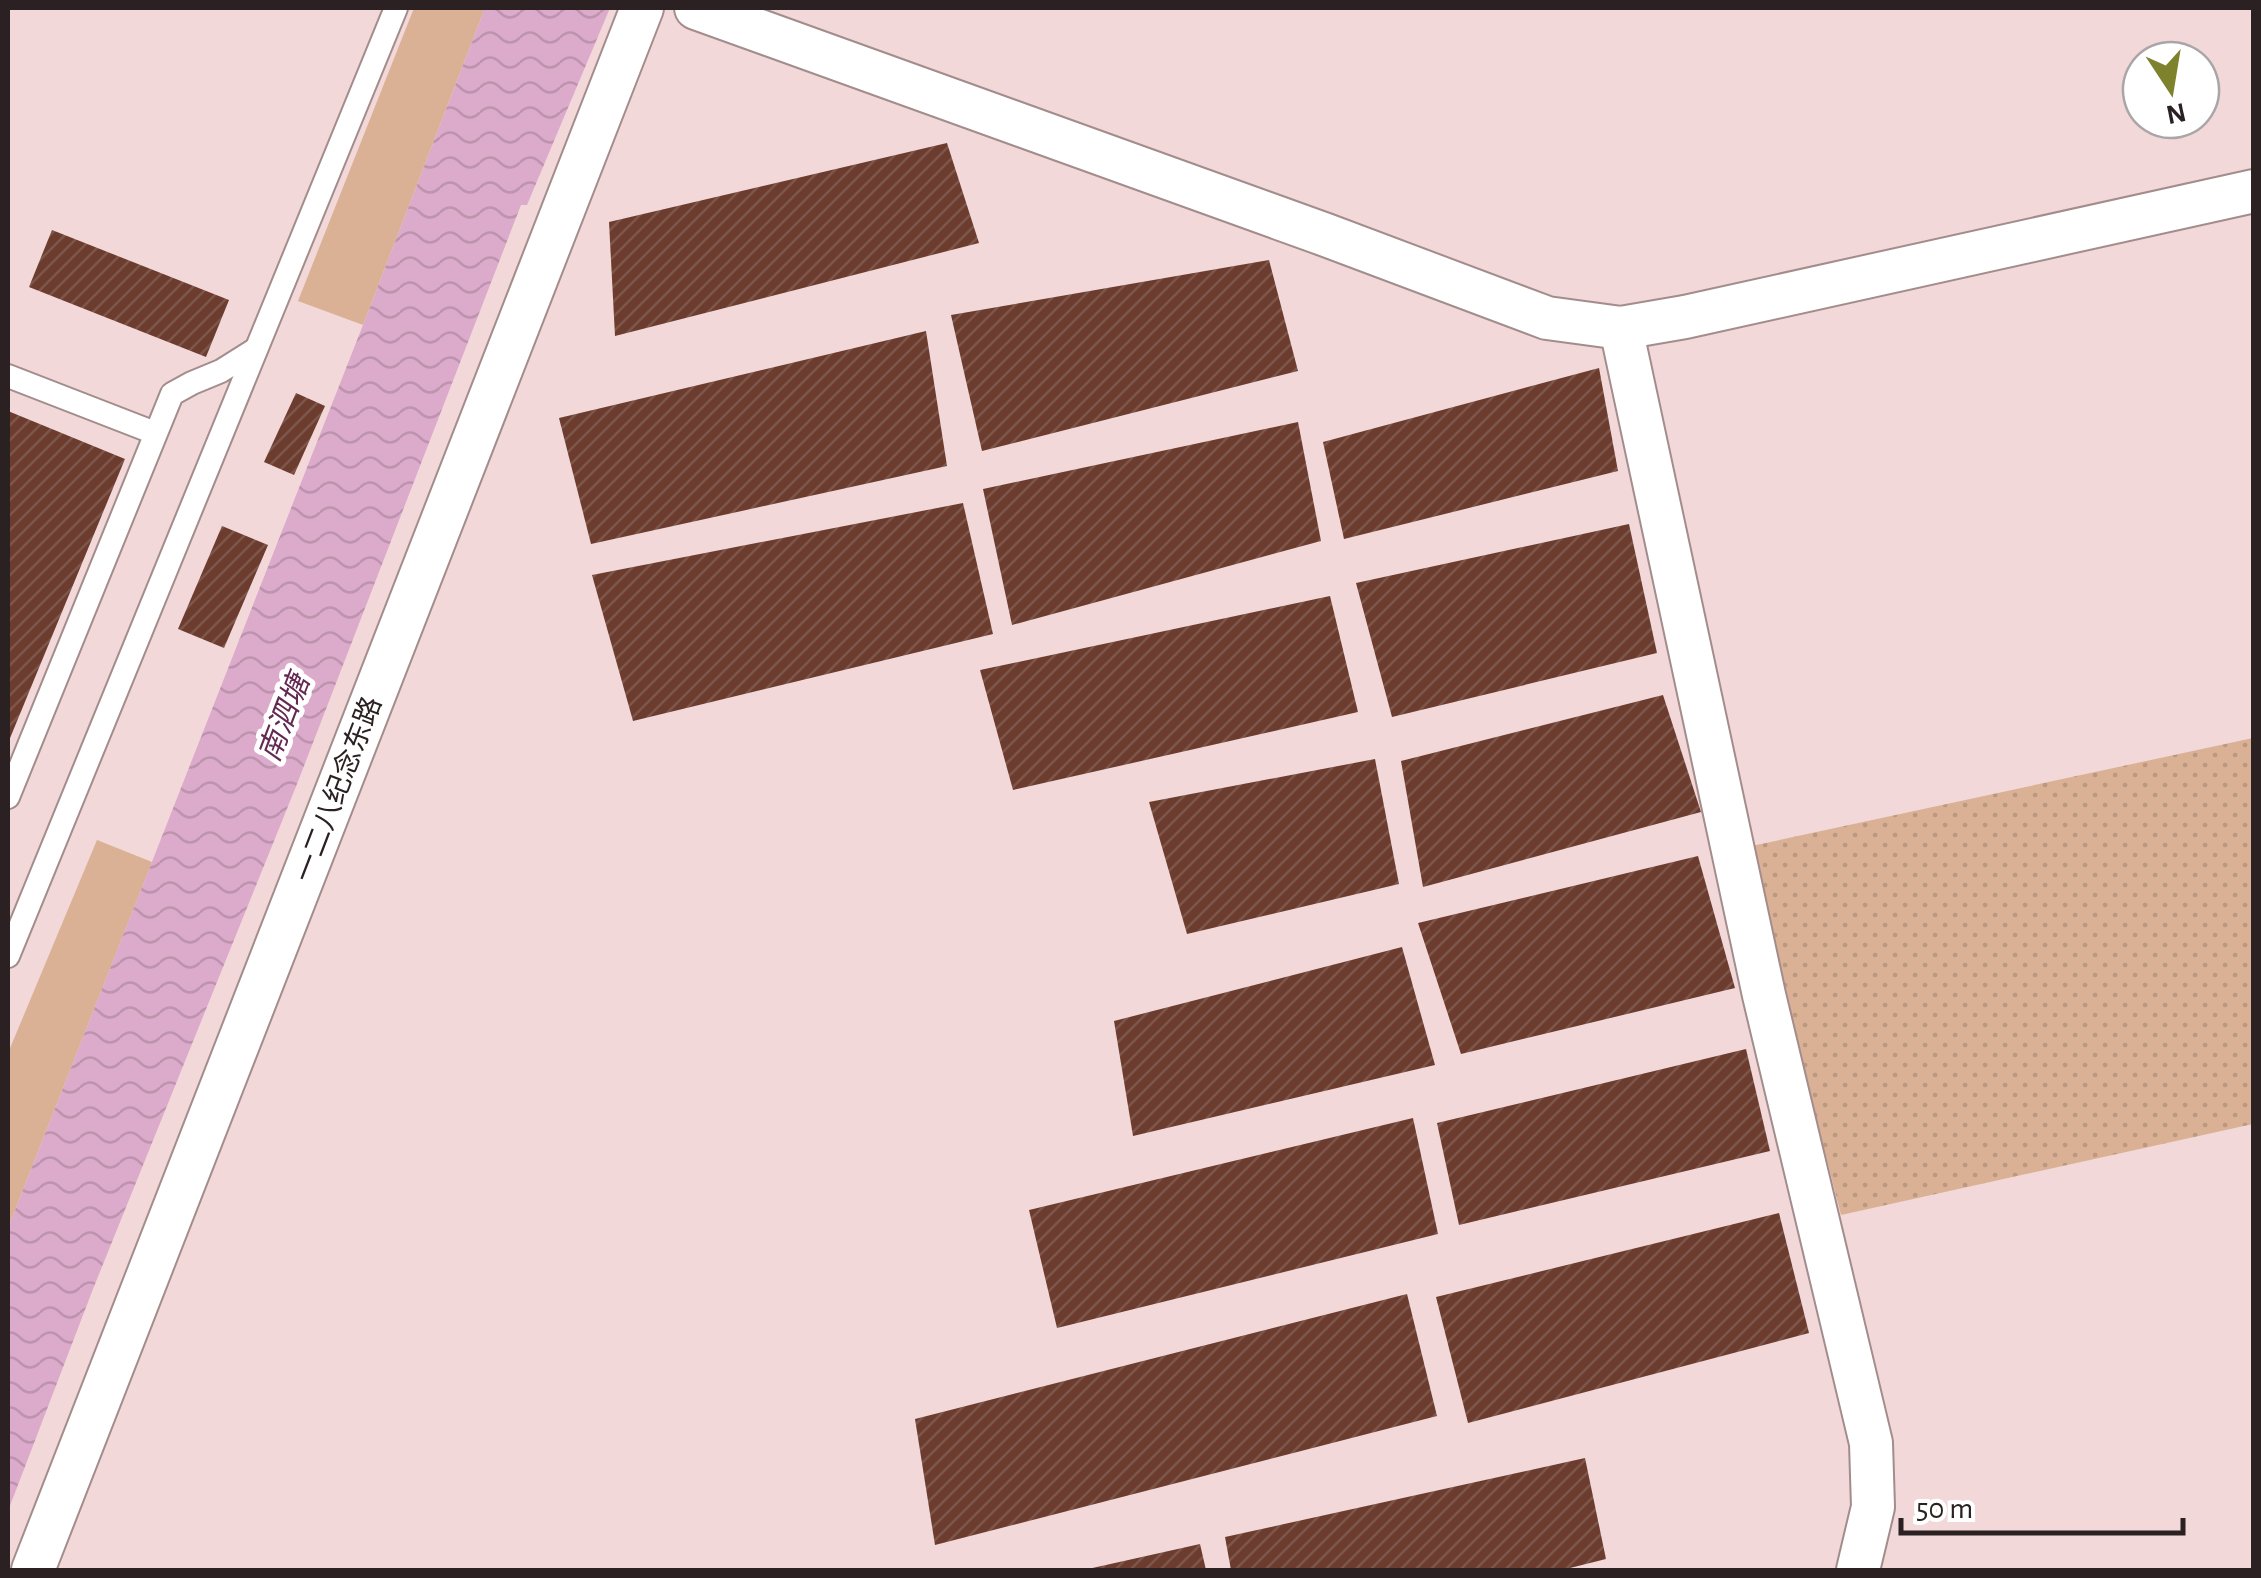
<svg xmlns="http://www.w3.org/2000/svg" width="2261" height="1578" viewBox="0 0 2261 1578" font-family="'Alegreya Sans','Noto Sans SC',sans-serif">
	<defs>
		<pattern id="park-dots" width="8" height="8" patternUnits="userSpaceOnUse" patternTransform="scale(2.5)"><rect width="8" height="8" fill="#dab195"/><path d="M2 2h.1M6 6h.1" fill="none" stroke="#bb9880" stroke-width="1.8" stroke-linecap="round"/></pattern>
		<pattern id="water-waves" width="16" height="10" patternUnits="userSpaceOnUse" patternTransform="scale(2.5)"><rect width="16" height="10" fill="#dcabcb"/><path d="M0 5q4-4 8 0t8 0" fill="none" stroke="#bd93ae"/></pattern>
		<pattern id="building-hatch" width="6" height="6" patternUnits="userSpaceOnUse" patternTransform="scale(2.5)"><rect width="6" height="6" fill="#6c3c2f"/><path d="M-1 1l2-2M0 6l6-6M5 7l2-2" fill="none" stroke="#7d564b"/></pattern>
	</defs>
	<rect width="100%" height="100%" fill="#f2d8d8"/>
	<g fill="#dab195">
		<polygon points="414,8 485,8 363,325 298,301"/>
		<polygon points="97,840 152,862 8,1228 8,1053"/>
	</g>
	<polygon fill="url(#park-dots)" points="2253,738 2253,1124 1841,1215 1747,847"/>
	<polygon fill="url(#water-waves)" points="485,8 610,8 527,205 521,205 297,784 93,1289 8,1511 8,1228 363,325"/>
	<g fill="url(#building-hatch)">
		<polygon points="947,143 979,243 615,336 609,222"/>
		<polygon points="52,230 229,300 206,357 29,287"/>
		<polygon points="1269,260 1298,371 982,451 951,315"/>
		<polygon points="926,331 947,466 591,544 559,418"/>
		<polygon points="1599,368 1618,471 1344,539 1323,442"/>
		<polygon points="296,393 325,406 294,475 264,462"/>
		<polygon points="8,411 125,459 8,743"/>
		<polygon points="1298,422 1321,541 1012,625 983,489"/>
		<polygon points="963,503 993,634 633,721 592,575"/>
		<polygon points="1629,524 1657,653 1392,717 1356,583"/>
		<polygon points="222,526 268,545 224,648 178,629"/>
		<polygon points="1330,596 1358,712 1013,790 980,670"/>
		<polygon points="1663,695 1701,812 1423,887 1401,761"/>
		<polygon points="1375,759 1399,884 1187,934 1149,802"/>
		<polygon points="1698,856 1735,988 1461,1054 1418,923"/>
		<polygon points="1402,947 1435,1065 1133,1136 1114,1021"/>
		<polygon points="1746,1049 1770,1151 1459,1225 1437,1123"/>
		<polygon points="1413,1118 1438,1234 1057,1328 1029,1210"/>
		<polygon points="1779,1213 1809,1333 1468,1423 1436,1297"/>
		<polygon points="1407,1294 1437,1416 935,1545 915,1419"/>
		<polygon points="1585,1458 1606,1559 1562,1570 1231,1570 1225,1537"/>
		<polygon points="1200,1544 1206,1570 1088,1570 1088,1569"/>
	</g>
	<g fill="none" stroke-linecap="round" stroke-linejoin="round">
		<g stroke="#a38c8c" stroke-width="26">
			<g id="service">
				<polyline points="8,376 155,433"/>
				<polyline points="8,797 172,394 192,383 221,371 256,349"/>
				<polyline points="8,956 396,8"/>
			</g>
		</g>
		<g stroke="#a38c8c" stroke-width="46">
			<g id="minor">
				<polyline points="696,8 1326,235 1547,318 1621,328 1685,317 2254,191"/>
				<polyline points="1621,328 1764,995 1871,1443 1873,1507 1858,1570"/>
				<polyline points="33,1570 642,8"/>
			</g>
		</g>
		<use href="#service" stroke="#fff" stroke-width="22"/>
		<use href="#minor" stroke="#fff" stroke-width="42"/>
	</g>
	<g text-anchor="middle" stroke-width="10" stroke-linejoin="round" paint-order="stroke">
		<g font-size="28" fill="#2b2122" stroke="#fff">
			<text transform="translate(337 789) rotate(-69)" y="10">一二八纪念东路</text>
		</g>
		<g font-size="30" font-style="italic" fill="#652a54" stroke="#fff">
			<text transform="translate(284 718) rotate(-69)" y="10">南泗塘</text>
		</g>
	</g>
	<rect width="2261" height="1578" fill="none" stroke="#2b2122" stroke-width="20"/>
	<g transform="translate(2171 90) rotate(168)"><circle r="48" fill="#ffffff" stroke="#aaa6a7" stroke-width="2.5"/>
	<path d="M0-8L18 38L0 25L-18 38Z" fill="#7e822c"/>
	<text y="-15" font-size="28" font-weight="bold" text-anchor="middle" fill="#2b2122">N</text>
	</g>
	<path d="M1901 1518v15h282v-15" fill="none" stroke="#2b2122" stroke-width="5"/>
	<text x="1916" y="1518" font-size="30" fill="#2b2122" stroke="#ffffff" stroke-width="8" paint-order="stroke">50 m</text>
</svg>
